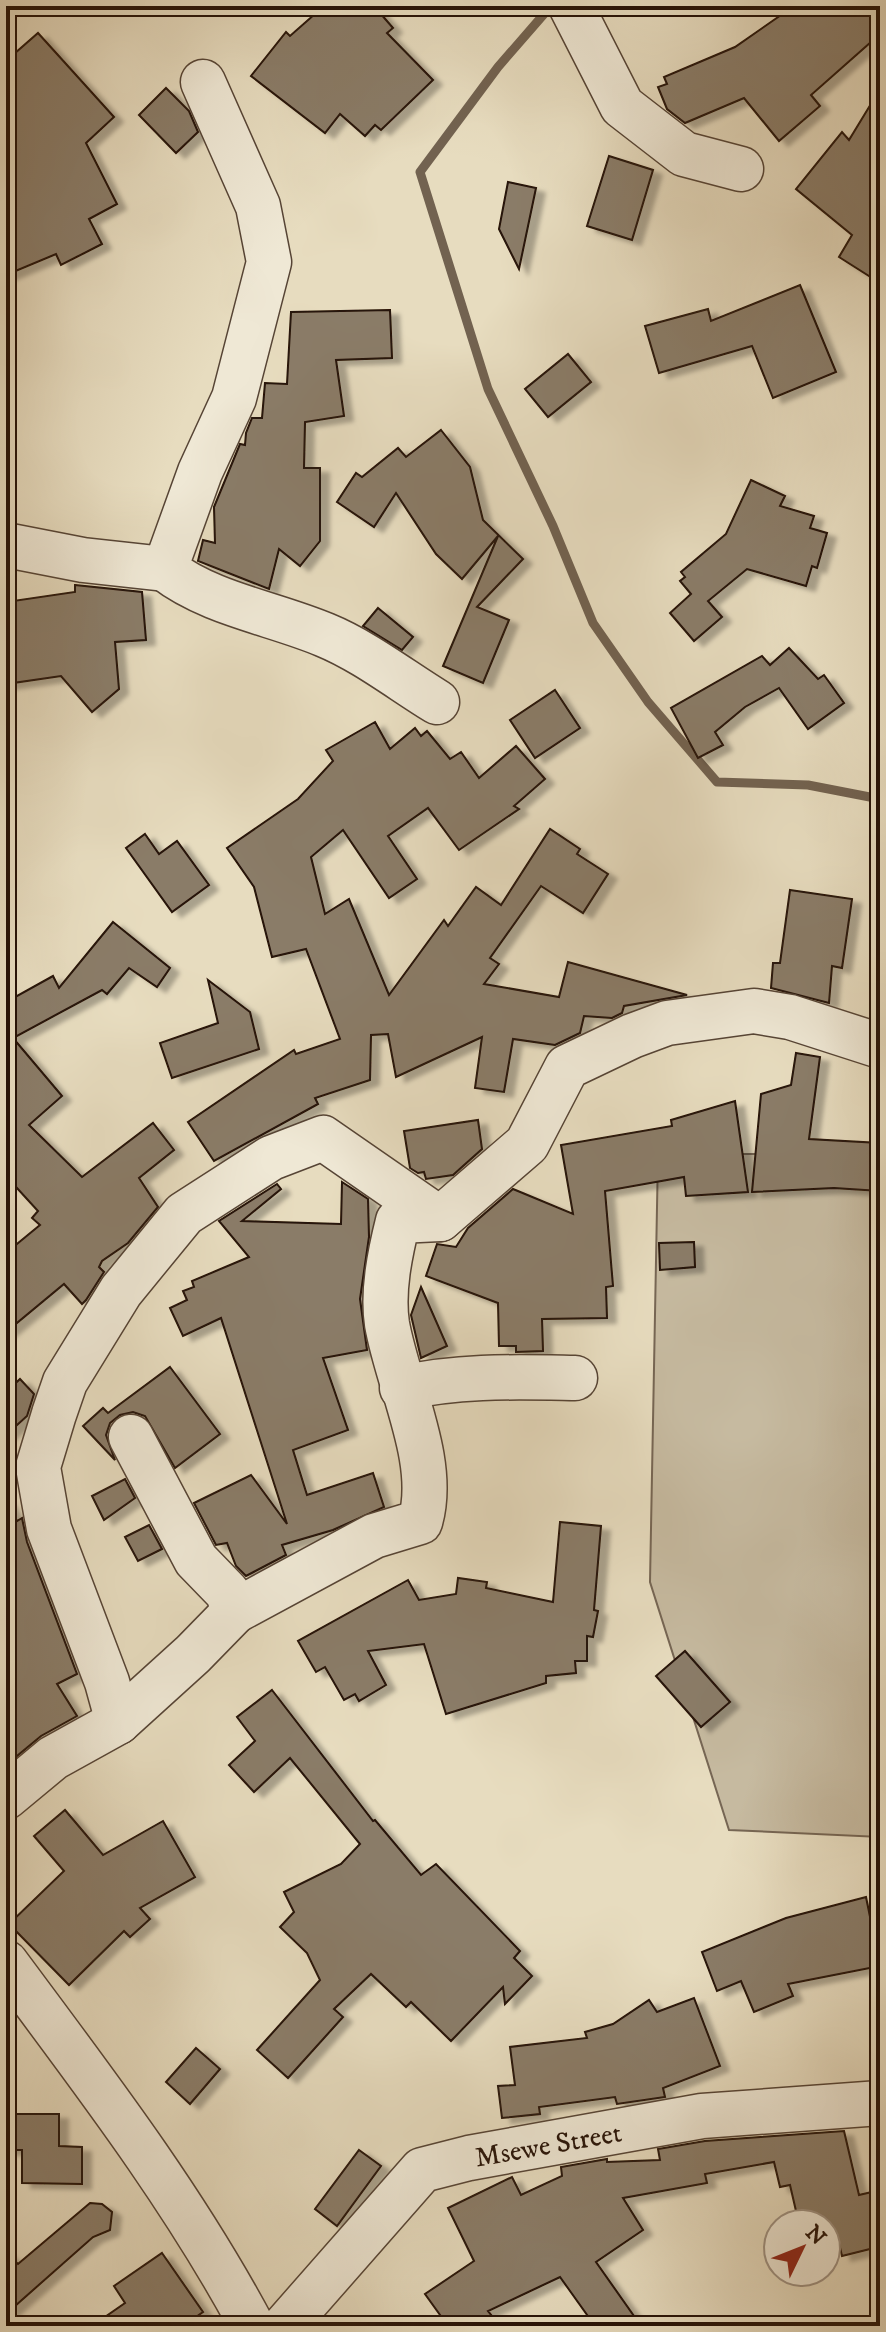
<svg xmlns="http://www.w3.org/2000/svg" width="886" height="2332" viewBox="0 0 886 2332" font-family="'IM FELL DW Pica',serif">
	<defs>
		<filter id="shadow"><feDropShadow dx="9" dy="5" stdDeviation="2" flood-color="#0004"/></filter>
	</defs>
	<rect width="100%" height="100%" fill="#e7dcbf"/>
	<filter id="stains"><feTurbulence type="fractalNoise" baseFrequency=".0025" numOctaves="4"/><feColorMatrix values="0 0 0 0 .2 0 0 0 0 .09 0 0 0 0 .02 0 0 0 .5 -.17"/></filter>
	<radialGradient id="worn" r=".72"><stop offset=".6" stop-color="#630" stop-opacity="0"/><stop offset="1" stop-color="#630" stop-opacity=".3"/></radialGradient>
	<polygon fill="#c6baa0" stroke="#766654" stroke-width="2" points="658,1154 793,1154 880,1161 880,1837 729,1830 650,1582"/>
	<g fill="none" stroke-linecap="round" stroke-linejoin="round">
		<polyline stroke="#726250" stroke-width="9" points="551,6 498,67 420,172 488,389 553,526 593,623 648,702 717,782 808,785 880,799"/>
	</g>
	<g fill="#8a7b67" stroke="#261207" stroke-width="2" filter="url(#shadow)">
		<polygon points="324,6 374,6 393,28 387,33 433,80 381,130 375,125 365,136 340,114 325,133 251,76 286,32 290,36"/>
		<polygon points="794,6 880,6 880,34 811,95 820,106 779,141 744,98 685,123 667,109 658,87 667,84 664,77 735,47"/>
		<polygon points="38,33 114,117 86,143 117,204 89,219 102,244 61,265 56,254 6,275 6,61"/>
		<polygon points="166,88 189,111 198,132 176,153 139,115"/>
		<polygon points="880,89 880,283 839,257 852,235 796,189 842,132 849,140"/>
		<polygon points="609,156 653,170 632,240 587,226"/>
		<polygon points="508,182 536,188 519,269 499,229"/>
		<polygon points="800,285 836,372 773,398 752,346 659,373 645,326 708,309 711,321"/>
		<polygon points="390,310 392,358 336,360 344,416 305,422 304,468 320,468 320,541 300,566 279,549 269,589 198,561 203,540 215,543 214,507 240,444 245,445 246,433 252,418 262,418 265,383 287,384 291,312"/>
		<polygon points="568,354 591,382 548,417 525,389"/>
		<polygon points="441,430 470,467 483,520 523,559 477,607 509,620 483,683 443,666 498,536 462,579 436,554 396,493 374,527 337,502 356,473 362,477 398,448 406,457"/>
		<polygon points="751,480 785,496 780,506 814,516 810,528 827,533 817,568 812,566 806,586 747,569 708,601 722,617 694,641 670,613 691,594 680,581 685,577 681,572 726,534"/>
		<polygon points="75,585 142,592 146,640 115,642 119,689 92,712 61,676 6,684 6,602 75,592"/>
		<polygon points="378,608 413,637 402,650 363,626"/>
		<polygon points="789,648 818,679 824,675 844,703 808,729 779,688 745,707 715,732 723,745 698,758 671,708 762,656 770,665"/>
		<polygon points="555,690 580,728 535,758 510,720"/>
		<polygon points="375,722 390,749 415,728 421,736 427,731 450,759 461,752 479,778 516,746 545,779 514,806 519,809 459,850 428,808 388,836 417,879 389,898 343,830 311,857 325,914 349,899 389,995 444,920 448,926 476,887 501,905 550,829 580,849 577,854 608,874 583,913 541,886 490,958 499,964 484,984 559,997 568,962 687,995 624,1006 622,1013 612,1018 584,1016 580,1033 555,1045 513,1039 504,1092 475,1088 482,1037 396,1077 388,1034 371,1035 370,1080 315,1098 318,1104 214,1161 188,1122 294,1050 296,1054 340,1039 306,949 272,957 254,887 227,848 298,799 333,761 326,750"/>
		<polygon points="145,834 159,854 177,841 209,885 172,912 126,848"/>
		<polygon points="790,890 852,899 842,968 832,966 829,1003 771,988 773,963 780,963"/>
		<polygon points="113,922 170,968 157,987 129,968 107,994 102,990 13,1038 62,1096 29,1125 82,1177 153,1123 174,1150 139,1178 158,1207 128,1243 102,1261 99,1267 104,1272 86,1300 82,1304 64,1284 6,1332 6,1253 40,1225 32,1218 38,1211 6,1176 6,1002 53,976 59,988"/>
		<polygon points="208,980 250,1012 259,1049 172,1078 160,1043 218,1023"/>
		<polygon points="796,1053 820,1057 809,1139 880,1143 880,1191 834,1188 752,1192 761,1094 791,1085"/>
		<polygon points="735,1101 748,1192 686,1196 684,1177 605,1191 613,1286 606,1287 607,1318 542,1319 543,1351 516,1352 516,1346 499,1346 498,1303 426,1276 437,1244 456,1247 468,1228 513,1189 573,1214 561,1145 672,1126 671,1120"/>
		<polygon points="478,1120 482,1149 453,1175 426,1179 424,1172 418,1173 410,1168 404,1131"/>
		<polygon points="342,1182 368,1199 369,1237 360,1299 367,1350 323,1358 348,1430 293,1450 307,1495 373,1473 384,1507 333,1530 282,1545 286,1555 246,1576 236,1566 227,1543 216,1545 194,1503 251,1475 287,1524 221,1318 183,1336 170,1308 187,1300 183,1291 194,1287 192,1281 249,1257 219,1221 277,1184 281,1189 242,1221 341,1224"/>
		<polygon points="694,1242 695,1267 660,1270 659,1243"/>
		<polygon points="421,1287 447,1346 421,1358 411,1315"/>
		<polygon points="170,1367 220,1434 175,1468 145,1416 133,1412 120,1415 110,1423 106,1435 115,1460 83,1426 103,1408 108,1413"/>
		<polygon points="20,1379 34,1394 27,1416 6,1435 6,1392"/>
		<polygon points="125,1479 135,1498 104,1520 92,1496"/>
		<polygon points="6,1500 17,1521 22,1518 27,1542 77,1674 57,1684 77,1716 41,1736 6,1765"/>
		<polygon points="560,1522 601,1526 594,1610 598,1611 593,1637 587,1636 587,1661 575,1661 576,1673 546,1676 546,1683 446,1714 424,1644 368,1651 386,1685 359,1701 355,1694 344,1700 325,1667 316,1672 298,1641 408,1580 419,1600 456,1594 458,1578 487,1582 486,1588 553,1602"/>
		<polygon points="149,1525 162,1549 138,1561 125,1537"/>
		<polygon points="685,1651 730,1702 701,1727 656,1676"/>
		<polygon points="272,1690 373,1821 375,1820 421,1875 436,1864 520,1951 514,1958 532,1976 505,2004 503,1987 451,2041 411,2002 406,2007 371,1974 334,2009 343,2017 288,2078 257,2050 320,1980 307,1953 280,1927 294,1912 284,1892 341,1864 360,1844 290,1758 254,1792 229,1765 255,1741 237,1717"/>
		<polygon points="65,1810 103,1855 163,1821 195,1877 140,1908 150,1919 130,1937 124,1931 69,1985 9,1924 64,1871 34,1836"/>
		<polygon points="866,1897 880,1966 788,1984 793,1996 754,2012 741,1981 717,1991 702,1952 786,1918"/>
		<polygon points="694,1998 720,2066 663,2088 665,2097 617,2104 615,2097 539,2107 540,2114 502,2118 498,2086 515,2085 510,2047 587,2038 585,2032 613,2024 649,2000 657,2012"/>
		<polygon points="196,2048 220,2069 190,2104 166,2082"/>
		<polygon points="6,2114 59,2114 59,2146 82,2147 82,2184 22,2183 22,2150 6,2150"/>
		<polygon points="844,2131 859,2195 876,2191 880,2221 872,2223 878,2247 842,2256 837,2235 826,2237 826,2224 799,2224 790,2185 780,2187 774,2162 705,2174 707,2183 623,2198 643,2230 596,2262 641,2326 595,2326 560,2277 488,2311 500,2326 448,2326 425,2294 474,2261 448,2208 512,2177 521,2195 562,2176 561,2167 607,2159 607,2162 660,2160 658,2149 705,2141"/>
		<polygon points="359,2150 381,2166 337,2226 315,2209"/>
		<polygon points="90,2203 102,2204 112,2212 110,2230 93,2237 6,2314 6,2253 18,2264"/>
		<polygon points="162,2253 203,2312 183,2326 92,2326 125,2303 114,2286"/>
	</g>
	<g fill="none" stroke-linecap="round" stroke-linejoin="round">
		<g stroke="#564435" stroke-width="47">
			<g id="minor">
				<polyline points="571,6 622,106 684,154 741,169"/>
				<path d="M 203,82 L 258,206 L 269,262 L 234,398 L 200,472 L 165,569 C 210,604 273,613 325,635 C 364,651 401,680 437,702"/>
				<polyline points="6,545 83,560 165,569"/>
				<path d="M 402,1388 C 460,1375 515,1377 575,1378"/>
				<path d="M 235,1611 L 374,1536 L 420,1522 C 438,1462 398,1386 387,1324 C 382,1291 390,1253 398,1221 L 440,1219"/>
				<polyline points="118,1722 193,1654 235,1611 227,1592 196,1560 131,1437"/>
				<polyline points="6,1797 53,1758 118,1722 107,1682 49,1529 38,1467 54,1414 65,1382 121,1291 184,1214 271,1158 323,1138 440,1219 527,1144 567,1067 632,1036 667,1023 754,1011 790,1017 880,1046"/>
				<path d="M 6,1963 C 93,2080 183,2197 252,2326"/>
				<polyline points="285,2326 422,2170 469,2158 702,2116 880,2103"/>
			</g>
		</g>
		<use href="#minor" stroke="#efe8d5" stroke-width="44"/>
	</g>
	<g text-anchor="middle" stroke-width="6" stroke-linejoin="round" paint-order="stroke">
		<g font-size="28" fill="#261207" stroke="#efe8d5">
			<text transform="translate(548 2144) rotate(-10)" y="10">Msewe Street</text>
		</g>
	</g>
	<rect width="886" height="2332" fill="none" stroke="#e7dcbf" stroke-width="32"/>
	<rect x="8" y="8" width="870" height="2316" fill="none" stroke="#261207" stroke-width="4"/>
	<rect x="16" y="16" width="854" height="2300" fill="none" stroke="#261207" stroke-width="2"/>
	<g transform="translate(802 2248) rotate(47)"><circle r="38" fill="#efe8d5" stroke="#9f9283" stroke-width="2"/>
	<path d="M0-6L14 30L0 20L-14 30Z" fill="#8f2418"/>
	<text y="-12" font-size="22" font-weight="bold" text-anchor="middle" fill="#261207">N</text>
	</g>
	<rect width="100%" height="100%" filter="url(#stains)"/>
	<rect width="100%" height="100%" fill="url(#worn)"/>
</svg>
